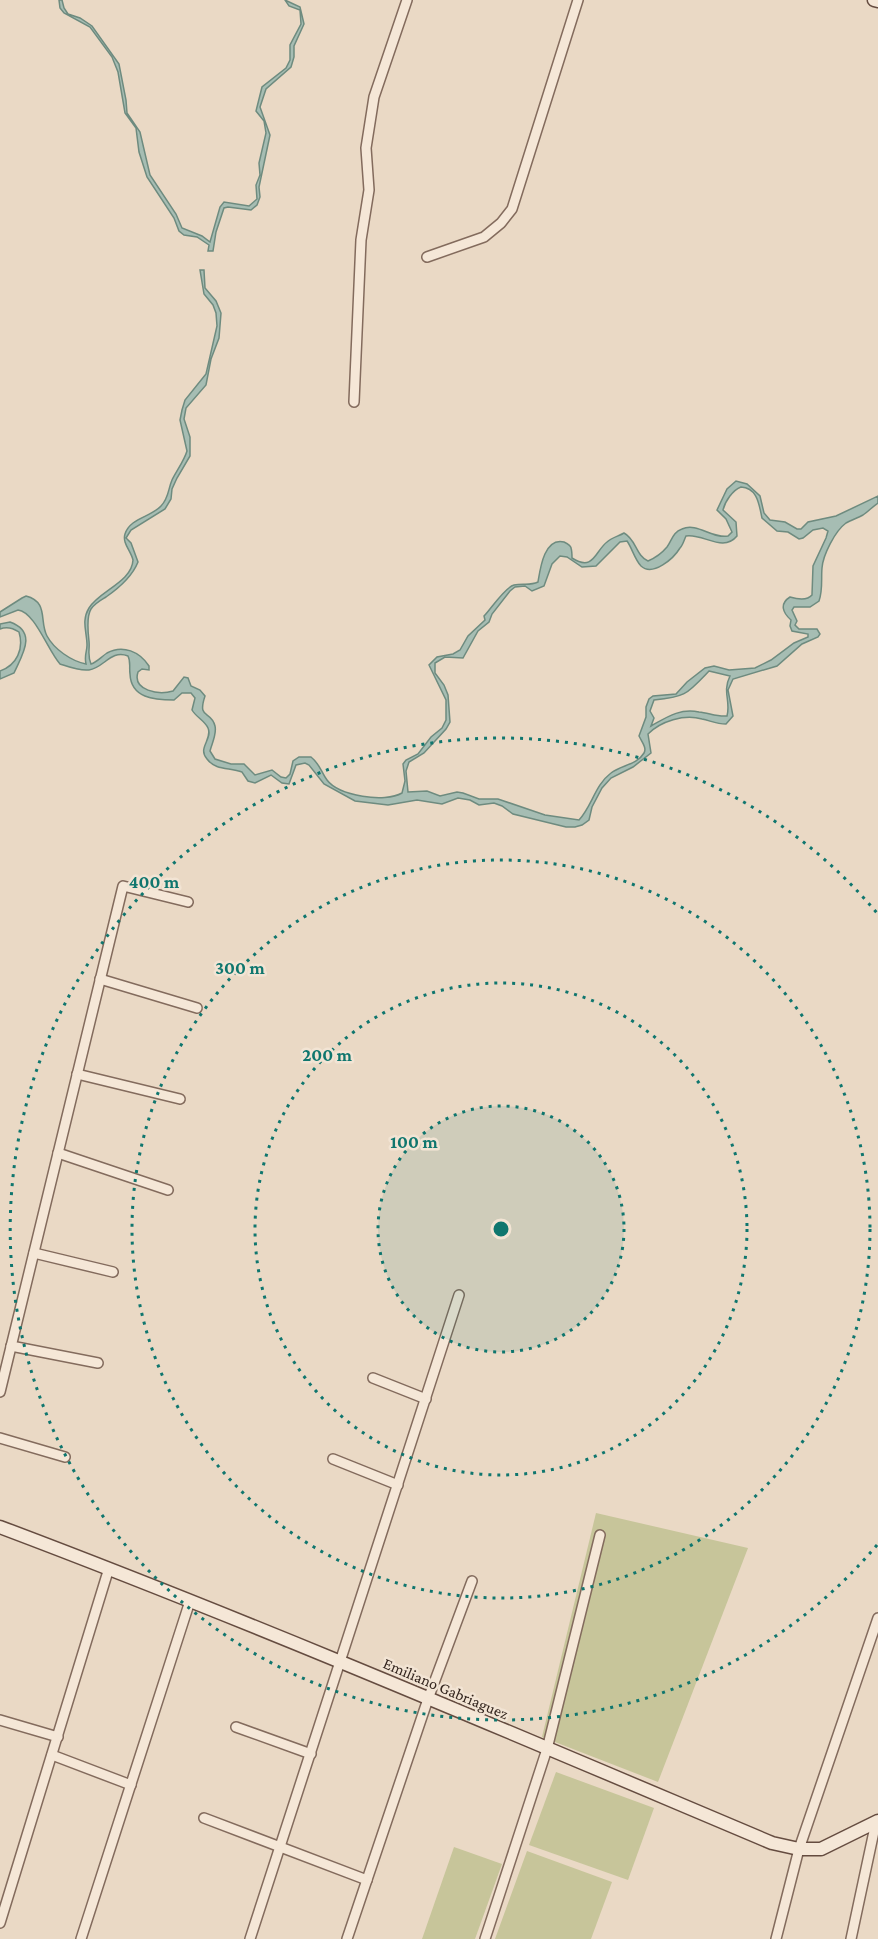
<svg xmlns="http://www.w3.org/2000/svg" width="878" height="1939" viewBox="0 0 878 1939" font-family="'Crimson Pro',serif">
	<rect width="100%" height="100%" fill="#ead9c5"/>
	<g fill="#c7c59a">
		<polygon points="596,1513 748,1548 658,1782 542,1737"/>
		<polygon points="556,1772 654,1808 628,1880 529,1845"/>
		<polygon points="454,1847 502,1864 475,1939 422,1939"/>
		<polygon points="527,1851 612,1882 591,1939 495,1939"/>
	</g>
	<g fill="#a6bdb3" stroke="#6e8b7f" stroke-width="1.5" fill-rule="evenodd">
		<polygon points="59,0 62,0 64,8 68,14 80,18 92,26 119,64 126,100 127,113 140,132 150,175 176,214 182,228 202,236 210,242 220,207 224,202 249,206 257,199 256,185 260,175 259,163 266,133 264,121 256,111 262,87 286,68 290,60 290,45 301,24 300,10 289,6 285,0 300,7 304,24 294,46 294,57 291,67 266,89 260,107 270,135 259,187 260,197 257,205 251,210 228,207 224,208 216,232 213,251 208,251 209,245 197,237 184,235 179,231 174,218 147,177 139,152 136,128 125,113 118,72 112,57 90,27 64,13 60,8"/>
		<path d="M 200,270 L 204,270 L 205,288 L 216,301 L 221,313 L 219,338 L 211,359 L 206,385 L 186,408 L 184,419 L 190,437 L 190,456 L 177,478 L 172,489 L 171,499 L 165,509 L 131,530 L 126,538 L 131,543 L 138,562 C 132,577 119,588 106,597 C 101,600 95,603 91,609 C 86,617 88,632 89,641 C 90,650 87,655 91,664 C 97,662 101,657 107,653 C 123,644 140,652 149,666 L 149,670 L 142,669 L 138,672 C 132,691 159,695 173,691 L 184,677 L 188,678 L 191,686 L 200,690 L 205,696 C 197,720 211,710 215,726 C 217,734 212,743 210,751 L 215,759 L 231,764 L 244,764 L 255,775 L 272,770 L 281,777 L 286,778 L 290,774 L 293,761 L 299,757 L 311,757 C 320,764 321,772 327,780 C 339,796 385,803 402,793 L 405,781 L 403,764 L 406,760 L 418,754 L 431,737 L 442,728 L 446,720 L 446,700 L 429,665 L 437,657 L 453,654 L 460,650 L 468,636 L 485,620 L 484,616 C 491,609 505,587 514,585 C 523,583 530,586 538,582 C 540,570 544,537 564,542 C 566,543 571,546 571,548 C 572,551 572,555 572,558 C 594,572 595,551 607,542 C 611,538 619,536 624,533 C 636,539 636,556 648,561 C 655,558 662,553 667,547 C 672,540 673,532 682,529 C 697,522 712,539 728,536 L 732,532 L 726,519 L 717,510 L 727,489 L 736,481 L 747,484 L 760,496 L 764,513 L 770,520 L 785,522 L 797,529 L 801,529 L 808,522 L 836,516 L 878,496 L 878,503 C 872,507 869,511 863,515 C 858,518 851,520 846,523 C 835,531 823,555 822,568 C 821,579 823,590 819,601 L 810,607 L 794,607 L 792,610 L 797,621 L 795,625 L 799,629 L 817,629 L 820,634 L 818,637 L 802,644 L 777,666 L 733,679 L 728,690 L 733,716 L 726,724 C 717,724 711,721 702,719 C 684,714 661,721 648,734 L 651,753 L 633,767 L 611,778 L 602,788 L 592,807 L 589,820 L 582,825 L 575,827 L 566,827 L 513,814 L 502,806 L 494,803 L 479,805 L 470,800 L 458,798 L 442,804 L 417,800 L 388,805 L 355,801 L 324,784 L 309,765 L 305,763 L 296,765 L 289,784 L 282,783 L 271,775 L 255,783 L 248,781 L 242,772 C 230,767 216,771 207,759 C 197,748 213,739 208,728 C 205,721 196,717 192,710 L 195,698 L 191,693 L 182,693 L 174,700 C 154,700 131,698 130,674 C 129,667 131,662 128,656 C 111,649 104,668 89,670 C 79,671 69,667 60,664 C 48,651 35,612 18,610 L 0,617 L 0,612 L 22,598 L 26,596 C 49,602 39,621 47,636 C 54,649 71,661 86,664 C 84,655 87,652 87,645 C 87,632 81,621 89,608 C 99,591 132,582 133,560 C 131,551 122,543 125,534 C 130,518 151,517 161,506 C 169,498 168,489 172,480 C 177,470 184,461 187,451 L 180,420 L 182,410 L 185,400 L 206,374 L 217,326 L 216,313 L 213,305 L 204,294 ZM 741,487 C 758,488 759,505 762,518 L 777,531 L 788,532 L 799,539 L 803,538 L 813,530 L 823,528 L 828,531 L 826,538 L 813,566 L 812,595 C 807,601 797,599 790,597 C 779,604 783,613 791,620 L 790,626 L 792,631 L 808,634 L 808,637 L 794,643 L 771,660 L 755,668 L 729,670 L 714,666 L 705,668 L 687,682 L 676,694 L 653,696 L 649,699 L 646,707 L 646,717 L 639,736 C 642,742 647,748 644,753 C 637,765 621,765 611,773 C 595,785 592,806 579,820 L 545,815 L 498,799 L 479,799 L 463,793 L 457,792 L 440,796 L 427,791 L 408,792 L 406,771 L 409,762 L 424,753 L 446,729 L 450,722 L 448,695 L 444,685 L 435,673 L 435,663 L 445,657 L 463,658 L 478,631 L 489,622 L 492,614 L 510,591 L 515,587 L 525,586 L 532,591 L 544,586 L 552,564 L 560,556 L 567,557 L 582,567 L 596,566 L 620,542 L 627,541 C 632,548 635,560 641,566 C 653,577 674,558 680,548 C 683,545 684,540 686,536 C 703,533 723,553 737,536 L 736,522 L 723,510 C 725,501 733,490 741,487 ZM 709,671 L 730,676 C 722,692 731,701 727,716 C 717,717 709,713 699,712 C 680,708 667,717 651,726 L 654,718 L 650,711 L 654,700 C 686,697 687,694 709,671 Z"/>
		<path d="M 10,622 C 38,632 22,655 14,673 L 0,679 L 0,671 C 17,665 24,649 19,632 C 13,628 7,626 0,629 L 0,624 Z"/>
	</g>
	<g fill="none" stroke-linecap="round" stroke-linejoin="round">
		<g stroke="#836b5d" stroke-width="12">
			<g id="minor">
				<polyline points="427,257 484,237 501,223 512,209 578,0"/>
				<polyline points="354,402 361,240 369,190 366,148 374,97 407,0"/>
				<polyline points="100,979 197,1008"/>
				<polyline points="77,1074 180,1099"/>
				<polyline points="58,1153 168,1190"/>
				<polyline points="34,1253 113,1272"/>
				<polyline points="11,1346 98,1363"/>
				<polyline points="373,1378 426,1399"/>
				<polyline points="0,1392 123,886 188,902"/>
				<polyline points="0,1438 65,1457"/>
				<polyline points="333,1459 398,1485"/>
				<polyline points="0,1720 58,1737"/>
				<polyline points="236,1727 311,1754"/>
				<polyline points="52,1755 131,1785"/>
				<polyline points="204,1818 367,1880"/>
				<polyline points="0,1923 109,1568"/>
				<polyline points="81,1939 190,1601"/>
				<polyline points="250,1939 459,1295"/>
				<polyline points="347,1939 428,1699 472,1581"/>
				<polyline points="485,1939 547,1749 600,1535"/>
				<polyline points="776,1939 799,1849 878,1618"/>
				<polyline points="851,1939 876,1822"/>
			</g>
		</g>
		<g stroke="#654c40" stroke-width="15">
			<g id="secondary">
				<polyline points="874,0 878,1"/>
				<path d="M 0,1527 C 260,1625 516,1735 772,1843 L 799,1849 L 821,1849 L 878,1821"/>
			</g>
		</g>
		<use href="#minor" stroke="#f5e7d7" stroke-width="9"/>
		<use href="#secondary" stroke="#f5e7d7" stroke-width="12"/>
	</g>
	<circle cx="501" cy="1229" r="123" fill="#0f766e" fill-opacity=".12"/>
	<g fill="none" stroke="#0f766e" stroke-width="3" stroke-dasharray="3 6">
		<circle cx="501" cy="1229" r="123"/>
		<circle cx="501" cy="1229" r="246"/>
		<circle cx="501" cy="1229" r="369"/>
		<path d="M877 1545A491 491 0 1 1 877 913"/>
	</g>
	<g text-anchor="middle" stroke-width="5" stroke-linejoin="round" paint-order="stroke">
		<g font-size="16" fill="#34261f" stroke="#f2e4d4">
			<text transform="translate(446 1688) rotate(23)" y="6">Emiliano Gabriaguez</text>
		</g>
	</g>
	<circle cx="501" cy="1229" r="9" fill="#0f766e" stroke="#f2e4d4" stroke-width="3"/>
	<g font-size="18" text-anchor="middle" font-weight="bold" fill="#0f766e" stroke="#f2e4d4" stroke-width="5" stroke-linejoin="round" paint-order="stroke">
		<text x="154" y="888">400 m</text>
		<text x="240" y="974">300 m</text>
		<text x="327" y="1061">200 m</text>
		<text x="414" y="1148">100 m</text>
	</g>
</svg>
